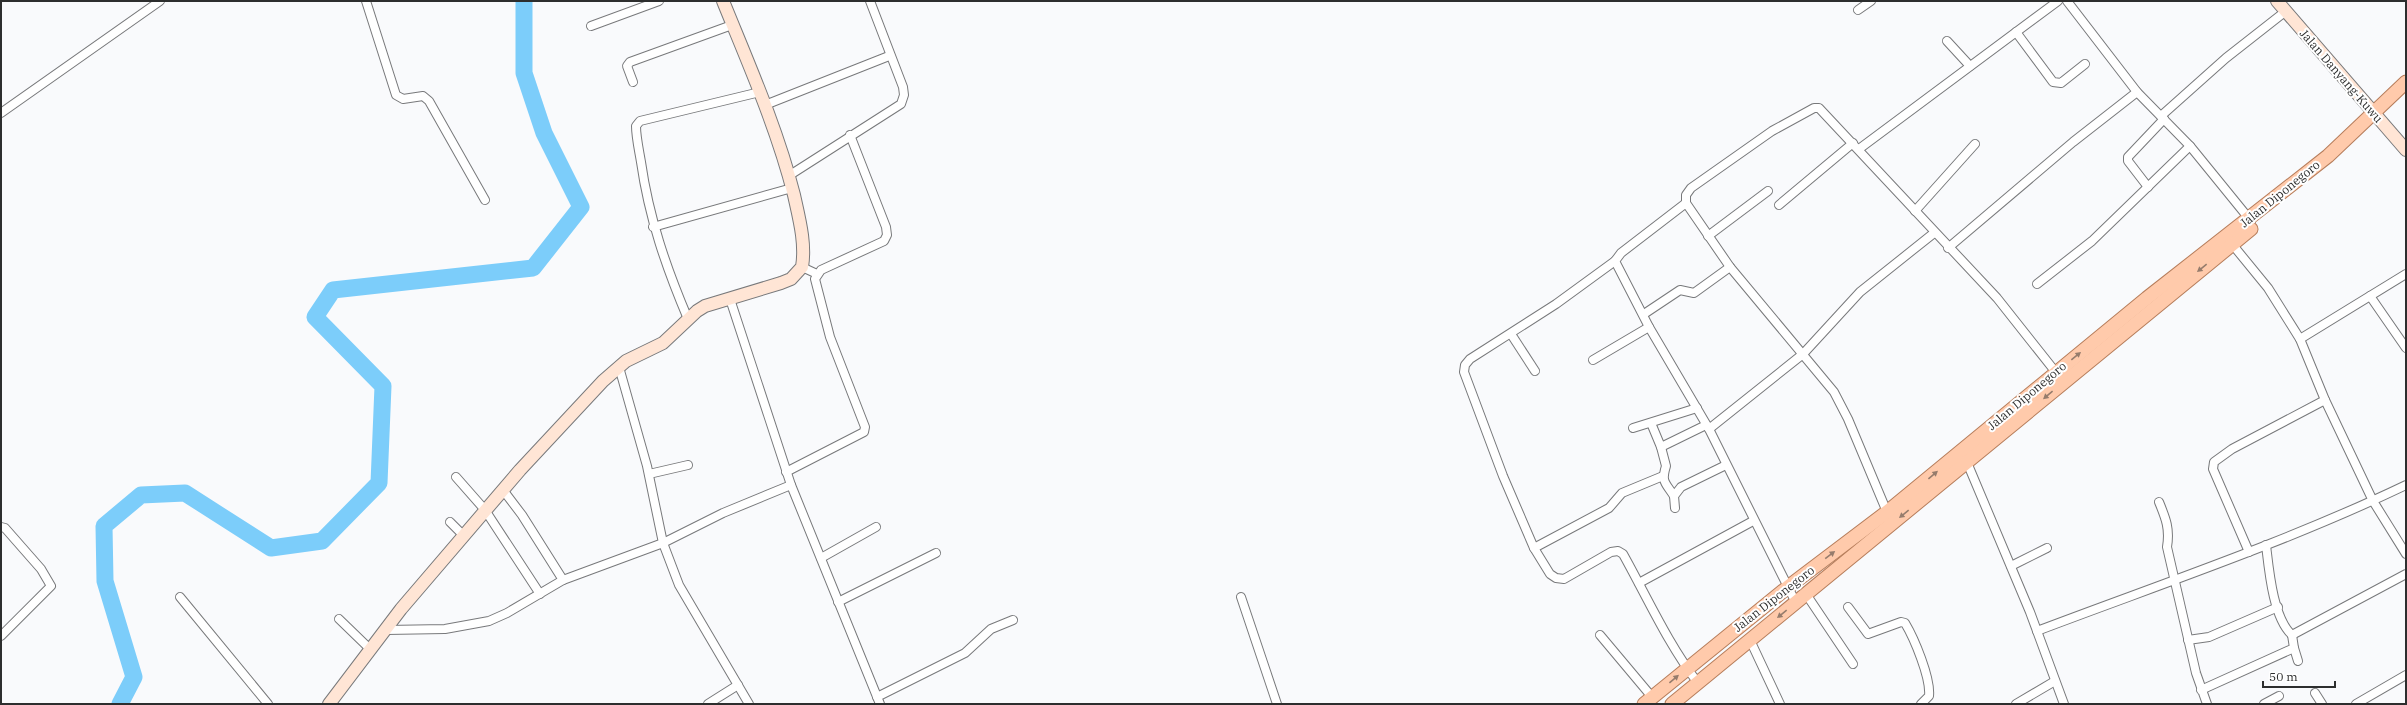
<svg xmlns="http://www.w3.org/2000/svg" width="2407" height="705" viewBox="0 0 2407 705" font-family="'IBM Plex Serif',serif">
	<rect width="100%" height="100%" fill="#f9fafc"/>
	<g fill="none" stroke-linecap="round" stroke-linejoin="round">
		<polyline stroke="#7ccdfa" stroke-width="17" points="120,704 134,677 105,581 104,526 141,495 185,493 271,548 322,541 379,483 383,386 315,317 333,290 533,268 581,207 544,133 524,73 524,1"/>
		<g stroke="#78797b" stroke-width="10">
			<g id="street">
				<polyline points="366,1 396,95 403,99 423,96 429,101 485,200"/>
				<polyline points="2067,1 2137,92 2190,146 2251,221"/>
				<polyline points="1858,10 1871,1"/>
				<polyline points="591,26 659,1"/>
				<polyline points="2016,32 2053,82 2061,83 2085,64"/>
				<polyline points="1947,41 1970,66"/>
				<polyline points="633,82 627,66 630,62 732,25"/>
				<polyline points="765,105 889,56"/>
				<polyline points="1,113 160,1"/>
				<polyline points="2161,116 2226,58 2286,11"/>
				<polyline points="1859,149 2058,1"/>
				<polyline points="790,175 901,104 904,95 903,87 870,1"/>
				<polyline points="2148,187 2128,161 2128,157 2164,119"/>
				<polyline points="1686,203 1686,195 1691,188 1772,131 1814,108 1819,108 1997,298 2058,375"/>
				<polyline points="1779,205 1853,143"/>
				<polyline points="1915,211 1975,144"/>
				<polyline points="653,227 792,188"/>
				<polyline points="1708,236 1768,191"/>
				<polyline points="2232,244 2268,288 2300,339 2325,400 2373,501 2406,554"/>
				<polyline points="1948,248 2073,142 2137,92"/>
				<path d="M 1615,261 L 1556,304 L 1470,359 L 1465,365 L 1464,372 L 1503,476 L 1534,548 L 1550,574 L 1556,578 L 1564,579 L 1611,552 L 1618,551 L 1623,554 C 1647,597 1668,644 1698,683"/>
				<polyline points="802,267 817,274"/>
				<polyline points="2037,284 2092,241 2190,146"/>
				<polyline points="2370,296 2406,348"/>
				<polyline points="730,299 791,485 880,704"/>
				<polyline points="1644,314 1680,290 1694,293 1730,267"/>
				<path d="M 688,319 C 666,267 649,218 641,162 C 639,150 636,137 636,126 L 640,121 L 760,92"/>
				<polyline points="1511,334 1535,371"/>
				<polyline points="2300,339 2406,274"/>
				<polyline points="1593,360 1649,327"/>
				<polyline points="619,367 647,466 663,543 679,585 749,704"/>
				<path d="M 1651,423 L 1661,447 L 1666,466 C 1661,482 1665,482 1674,496"/>
				<polyline points="1633,428 1697,408"/>
				<polyline points="1709,429 1803,354 1860,292 1934,233"/>
				<polyline points="1661,447 1706,425"/>
				<polyline points="1966,460 2030,612 2064,704"/>
				<polyline points="786,472 864,432 865,427 830,337 815,279 821,270 884,241 887,235 886,227 850,135"/>
				<polyline points="649,474 688,465"/>
				<polyline points="456,477 485,510 540,594"/>
				<polyline points="503,490 522,515 563,580"/>
				<path d="M 2159,502 C 2166,519 2170,529 2167,547 L 2196,673 L 2207,704"/>
				<polyline points="1675,508 1674,496 1681,487 1726,465"/>
				<polyline points="450,522 464,536"/>
				<polyline points="1,527 5,528 41,569 51,586 1,636"/>
				<path d="M 2266,545 C 2269,570 2273,618 2292,635 L 2406,574"/>
				<polyline points="1534,548 1609,508 1622,493 1663,476"/>
				<polyline points="2249,552 2213,469 2214,462 2232,449 2325,400"/>
				<polyline points="821,558 876,527"/>
				<polyline points="2011,566 2047,548"/>
				<polyline points="1639,583 1753,521"/>
				<polyline points="1806,594 1853,664"/>
				<polyline points="180,597 268,704"/>
				<polyline points="1241,597 1277,704"/>
				<polyline points="838,602 936,553"/>
				<polyline points="1796,603 1709,429 1649,327 1615,261 1621,253 1686,203 1730,267 1834,392 1848,419 1887,512"/>
				<path d="M 1848,607 L 1868,634 L 1901,622 L 1905,623 C 1914,638 1931,678 1929,696 L 1921,704"/>
				<polyline points="339,619 371,650"/>
				<polyline points="386,630 445,629 489,621 507,613 563,580 663,543 723,513 791,485"/>
				<path d="M 2037,631 C 2161,584 2287,542 2406,485"/>
				<polyline points="1600,635 1652,697"/>
				<polyline points="1750,640 1780,704"/>
				<polyline points="2188,640 2209,637 2278,607"/>
				<polyline points="2294,648 2298,661"/>
				<polyline points="2201,690 2294,648 2292,635"/>
				<polyline points="2315,693 2322,704"/>
				<polyline points="877,697 965,653 991,629 1013,620"/>
				<polyline points="708,704 738,685"/>
				<polyline points="2016,704 2055,681"/>
				<polyline points="2264,704 2279,696"/>
				<polyline points="2356,704 2406,675"/>
			</g>
		</g>
		<g stroke="#78797b" stroke-width="14">
			<g id="secondary">
				<polyline points="2277,1 2406,150"/>
				<path d="M 329,704 L 401,609 L 520,470 L 603,381 L 626,361 L 663,343 L 697,311 L 705,306 L 781,283 L 791,279 L 802,267 C 806,243 799,218 794,195 C 777,128 749,65 723,1"/>
			</g>
		</g>
		<g stroke="#b67d5b" stroke-width="15">
			<g id="primary">
				<polyline points="1644,704 1788,587 1887,512 2147,298 2328,156 2406,82"/>
				<polyline points="1672,704 2251,229"/>
			</g>
		</g>
		<use href="#street" stroke="#fff" stroke-width="8"/>
		<use href="#secondary" stroke="#ffe5d5" stroke-width="12"/>
		<use href="#primary" stroke="#ffcaab" stroke-width="13"/>
	</g>
	<defs><path id="oneway-solid" d="M-6-.8H1V-3.2L6.5 0L1 3.2V.8H-6Z"/></defs>
	<g fill="#967c6c">
		<use href="#oneway-solid" transform="translate(2202 268) rotate(141)"/>
		<use href="#oneway-solid" transform="translate(2076 356) rotate(-39)"/>
		<use href="#oneway-solid" transform="translate(2048 395) rotate(140)"/>
		<use href="#oneway-solid" transform="translate(1933 475) rotate(-40)"/>
		<use href="#oneway-solid" transform="translate(1904 514) rotate(141)"/>
		<use href="#oneway-solid" transform="translate(1830 555) rotate(-37)"/>
		<use href="#oneway-solid" transform="translate(1782 614) rotate(141)"/>
		<use href="#oneway-solid" transform="translate(1674 679) rotate(-40)"/>
	</g>
	<g text-anchor="middle" stroke-width="4" stroke-linejoin="round" paint-order="stroke">
		<g font-size="12" fill="#2d2e2e" stroke="#fff">
			<text transform="translate(2341 76) rotate(49)" y="4">Jalan Danyang-Kuwu</text>
			<text transform="translate(2280 194) rotate(-39)" y="4">Jalan Diponegoro</text>
			<text transform="translate(2027 396) rotate(-40)" y="4">Jalan Diponegoro</text>
			<text transform="translate(1774 599) rotate(-38)" y="4">Jalan Diponegoro</text>
		</g>
	</g>
	<rect width="2407" height="705" fill="none" stroke="#2d2e2e" stroke-width="4"/>
	<path d="M2263 681v6h72v-6" fill="none" stroke="#2d2e2e" stroke-width="2"/>
	<text x="2269" y="681" font-size="12" fill="#2d2e2e" stroke="#ffffff" stroke-width="3" paint-order="stroke">50 m</text>
</svg>
